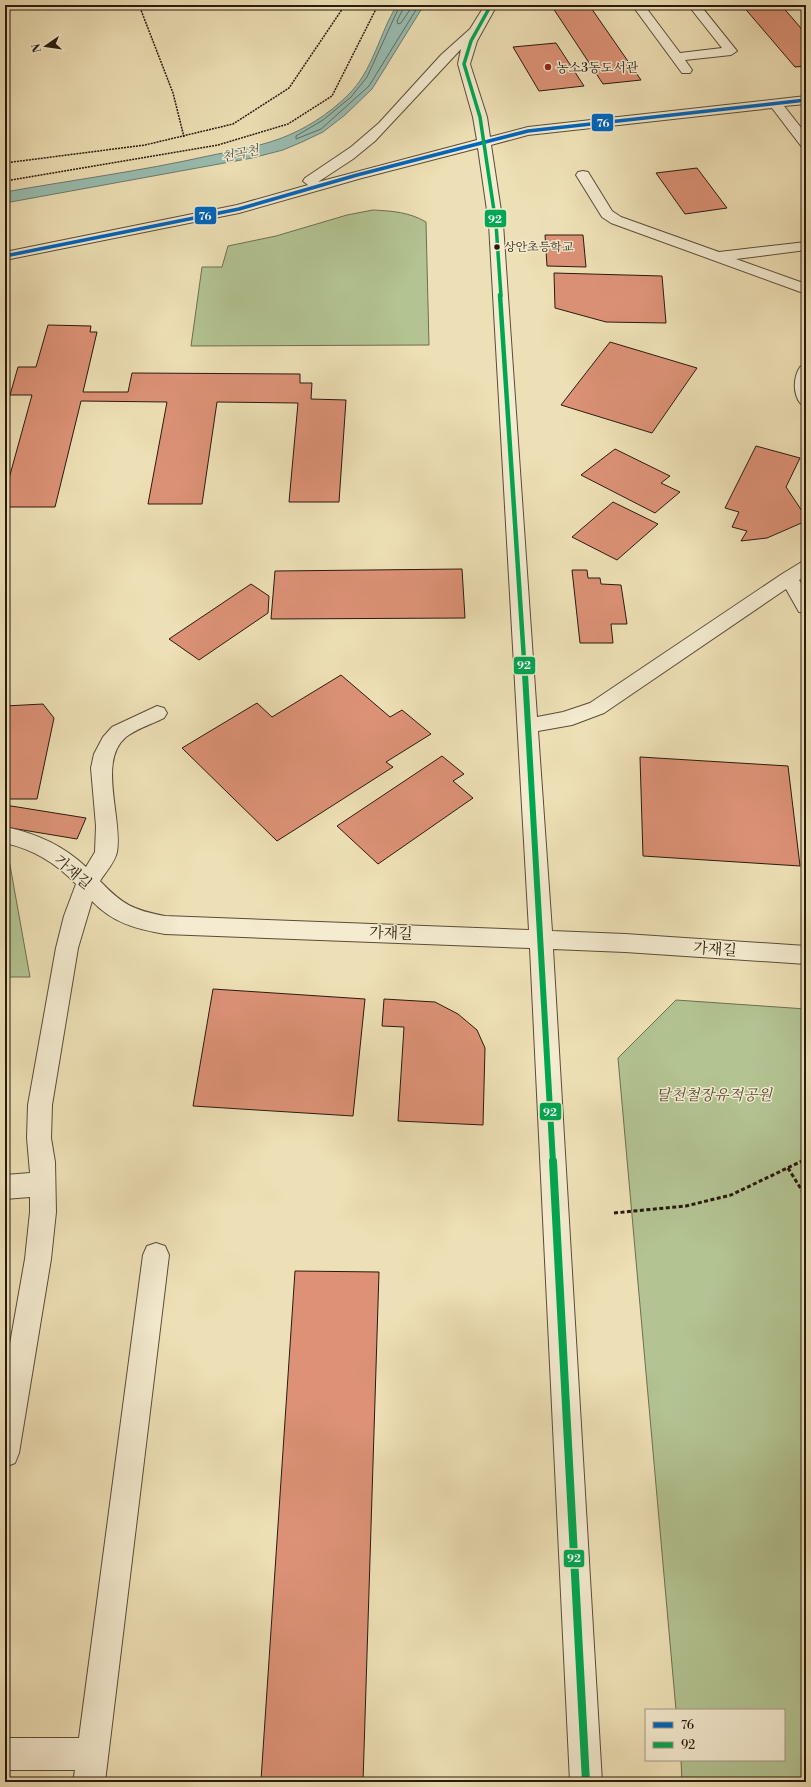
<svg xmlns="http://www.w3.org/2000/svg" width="811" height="1787" viewBox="0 0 811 1787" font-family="'Libre Bodoni','Noto Serif KR',serif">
	<rect width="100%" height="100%" fill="#eee0b6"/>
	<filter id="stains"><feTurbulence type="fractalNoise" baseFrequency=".005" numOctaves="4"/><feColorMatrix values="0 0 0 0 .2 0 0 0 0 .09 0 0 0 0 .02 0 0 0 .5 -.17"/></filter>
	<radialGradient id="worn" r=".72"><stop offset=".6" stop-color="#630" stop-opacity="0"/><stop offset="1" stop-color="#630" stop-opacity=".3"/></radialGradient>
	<g fill="#b3c392" stroke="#6e6e50">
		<path d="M 373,210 C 392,211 409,212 426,222 L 429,345 L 191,346 L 202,267 L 222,267 L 228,246 L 276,236 L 347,215 Z"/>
		<polygon points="5,854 8,854 30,977 5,977"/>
		<polygon points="676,1000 806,1009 806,1782 682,1782 681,1760 784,1760 784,1710 676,1710 618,1058"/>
	</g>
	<path fill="#99bdb1" stroke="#6c7c6f" d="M 397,5 L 424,5 L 372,89 L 345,115 L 323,132 L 302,142 L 283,150 L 252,158 L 5,203 L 5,192 C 73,180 141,171 208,156 C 232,151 257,147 279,139 C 304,130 329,114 348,95 C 373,71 379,34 397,5 Z"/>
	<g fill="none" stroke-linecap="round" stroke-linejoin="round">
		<g stroke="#606c5f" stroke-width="1">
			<polyline points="400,5 367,77 351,97 323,120 296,136 296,139 321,129 369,86 419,5"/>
			<polyline points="405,5 397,21 398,24 401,23 413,5"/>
		</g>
	</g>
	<g fill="#dd9277" stroke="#281a0d">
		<polygon points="551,5 589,5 641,80 603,84"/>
		<polygon points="742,5 781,5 806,34 806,66 795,67"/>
		<polygon points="556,43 584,86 539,91 513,47"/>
		<polygon points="697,168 727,208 685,214 656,173"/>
		<polygon points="545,235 583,235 586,267 547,266"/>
		<polygon points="554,273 662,276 666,323 606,322 555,308"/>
		<polygon points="48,325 91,326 90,332 97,332 83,392 128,392 132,373 300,374 300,383 312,383 311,399 346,400 339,502 289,502 298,403 217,402 202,504 148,504 167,402 81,401 55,507 5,507 5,493 32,395 10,395 18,367 36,367"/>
		<polygon points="610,342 697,368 652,433 561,405"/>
		<polygon points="756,446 800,458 786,487 806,517 806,521 767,538 741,541 747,531 732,527 739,512 725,508"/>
		<polygon points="615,449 670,476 661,483 680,492 655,513 581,475"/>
		<polygon points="613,502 658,524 617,560 572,537"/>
		<polygon points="462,569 465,618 271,619 275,571"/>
		<polygon points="572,570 587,570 588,578 600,578 601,584 621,585 627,624 611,624 613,643 580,643"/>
		<polygon points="251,584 269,596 268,613 199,660 169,639"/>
		<polygon points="341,675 390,717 402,710 431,734 386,762 393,767 277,841 182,748 257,703 272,717"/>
		<polygon points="43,704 54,718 37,799 5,799 5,706"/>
		<polygon points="442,756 464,774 453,781 473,798 378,864 337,826"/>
		<polygon points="640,757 788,766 800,866 643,856"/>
		<polygon points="5,805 86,818 77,839 5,827"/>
		<polygon points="213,989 365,999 353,1116 193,1106"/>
		<polygon points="384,999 435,1002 458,1014 477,1030 485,1048 483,1125 398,1121 404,1027 382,1026"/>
		<polygon points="295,1271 379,1272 363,1782 261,1780"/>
	</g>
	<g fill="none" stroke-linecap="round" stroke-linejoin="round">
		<g stroke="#5a4c37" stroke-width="2">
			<g id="minor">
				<path d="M 485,5 L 497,5 L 477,41 L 470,64 L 487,117 L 490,137 L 528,127 L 806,96 L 806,104 L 784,106 L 806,134 L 806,147 L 801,146 L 772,108 L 528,135 L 491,145 L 503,224 L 537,717 L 563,712 L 590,703 L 782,574 L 800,563 L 806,561 L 806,576 L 799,580 L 806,591 L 806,613 L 799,612 L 786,589 L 604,713 L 572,725 L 538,731 L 552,931 L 625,934 L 806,946 L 806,964 L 625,952 L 553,949 L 602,1782 L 570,1782 L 530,948 L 165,934 C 136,929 113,923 92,901 L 78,948 L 52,1105 L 51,1138 L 55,1162 L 56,1212 L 51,1259 L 19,1453 L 15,1463 L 5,1467 L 5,1372 L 25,1259 L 30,1212 L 30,1197 L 5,1199 L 5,1175 L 30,1173 L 27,1138 L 28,1105 L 56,948 L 64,916 L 76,884 C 57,864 33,849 5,843 L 5,827 C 35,833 63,845 86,867 L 95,852 L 96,826 L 91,768 L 94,754 L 103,737 L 112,727 L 157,706 L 164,708 L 167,713 L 164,718 C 152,724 136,729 126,737 C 97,761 123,819 117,852 C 115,862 105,873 100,881 C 123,905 133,910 165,916 L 529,930 L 489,224 L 478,148 L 362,178 L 239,213 L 5,260 L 5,252 L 237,205 L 308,185 L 303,181 L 305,178 L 351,147 L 379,123 L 441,55 L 470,29 ZM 461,49 L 458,64 L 473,117 L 477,140 L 318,182 L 353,159 L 375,141 Z"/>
				<polygon points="632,5 644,5 680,53 722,48 688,5 700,5 737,51 731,55 685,60 692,70 690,73 682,73"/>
				<polygon points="583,171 588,172 612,211 621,217 719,252 806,242 806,250 736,259 806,284 806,294 611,223 602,217 576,175 578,172"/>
				<path d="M 806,365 L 806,405 L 800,403 C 793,393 793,378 800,367 Z"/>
				<polygon points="156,1243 165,1246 169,1255 105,1782 73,1782 75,1770 5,1770 5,1738 79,1738 143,1255 147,1246"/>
			</g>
		</g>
		<g stroke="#281a0d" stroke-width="1.5" stroke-dasharray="2 1" stroke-linecap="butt">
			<polyline points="139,5 173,93 184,137"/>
			<polyline points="5,163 145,145 233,124 289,88 345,5"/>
			<polyline points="5,181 218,145 288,124 332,96 378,5"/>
		</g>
		<polyline stroke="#281a0d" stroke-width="2.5" stroke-dasharray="3 2" stroke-linecap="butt" points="800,1162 806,1159"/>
		<g stroke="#281a0d" stroke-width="3" stroke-dasharray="4 2.5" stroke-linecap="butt">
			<polyline points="788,1168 806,1197"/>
			<polyline points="614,1213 686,1206 731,1195 802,1161"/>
		</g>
		<use href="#minor" fill="#f4ebd0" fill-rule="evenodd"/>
		<g stroke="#f4ebd0" stroke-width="5.5">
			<polyline id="bus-1" points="5,256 239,209 357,175 528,131 806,100"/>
		</g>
		<g stroke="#f4ebd0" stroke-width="5.5">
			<polyline id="bus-2-far3" points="491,5 471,41 464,64 480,117 496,224 501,296"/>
		</g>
		<g stroke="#f4ebd0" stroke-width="7">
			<polyline id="bus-2-far2" points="500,295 525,675"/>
		</g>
		<g stroke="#f4ebd0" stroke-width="9">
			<polyline id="bus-2-far1" points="525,674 553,1162"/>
		</g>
		<g stroke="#f4ebd0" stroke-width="10">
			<polyline id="bus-2" points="553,1161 586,1782"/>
		</g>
		<use href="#bus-1" stroke="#0065bd" stroke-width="3.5"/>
		<use href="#bus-2-far3" stroke="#00a651" stroke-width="3.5"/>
		<use href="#bus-2-far2" stroke="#00a651" stroke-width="4.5"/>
		<use href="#bus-2-far1" stroke="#00a651" stroke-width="6"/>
		<use href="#bus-2" stroke="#00a651" stroke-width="8"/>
	</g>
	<circle fill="#8f2418" stroke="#f4ebd0" stroke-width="1.5" cx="548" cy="67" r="4"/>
	<circle fill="#281a0d" stroke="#f4ebd0" stroke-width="1.5" cx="497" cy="247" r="3.5"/>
	<g text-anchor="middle" stroke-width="3" stroke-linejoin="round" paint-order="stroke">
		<g font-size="12" fill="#281a0d" stroke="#f4ebd0" text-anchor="start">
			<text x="504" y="251">상안초등학교</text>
		</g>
		<g font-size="13" fill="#281a0d" stroke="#f4ebd0" text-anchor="start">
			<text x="556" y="72">농소3동도서관</text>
		</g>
		<g font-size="13" font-style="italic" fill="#505346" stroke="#f4ebd0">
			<text transform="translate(240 153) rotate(-12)" y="5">천곡천</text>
		</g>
		<g font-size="15" fill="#281a0d" stroke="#f4ebd0">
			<text transform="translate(73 872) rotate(40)" y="5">가재길</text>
			<text transform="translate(391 933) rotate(2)" y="5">가재길</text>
			<text transform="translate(715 949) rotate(4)" y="5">가재길</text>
		</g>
		<g font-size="15" font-style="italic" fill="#524d35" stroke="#f4ebd0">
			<text x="714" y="1100">달천철장유적공원</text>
		</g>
	</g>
	<g stroke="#f4ebd0" stroke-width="1.5">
		<rect x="591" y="113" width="23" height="19" rx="4" fill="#0065bd"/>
		<rect x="194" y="206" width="23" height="19" rx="4" fill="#0065bd"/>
		<rect x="484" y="209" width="23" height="19" rx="4" fill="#00a651"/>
		<rect x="513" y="656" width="23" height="19" rx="4" fill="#00a651"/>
		<rect x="539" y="1102" width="23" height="19" rx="4" fill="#00a651"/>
		<rect x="563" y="1549" width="22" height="19" rx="4" fill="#00a651"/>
	</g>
	<g font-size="11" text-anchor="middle" font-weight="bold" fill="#fff">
		<text x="603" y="127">76</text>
		<text x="205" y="220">76</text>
		<text x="495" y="223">92</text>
		<text x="524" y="669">92</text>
		<text x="550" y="1116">92</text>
		<text x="574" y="1562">92</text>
	</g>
	<rect width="811" height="1787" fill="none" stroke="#eee0b6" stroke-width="20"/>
	<rect x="6" y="6" width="799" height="1775" fill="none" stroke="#281a0d" stroke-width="2"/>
	<rect x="10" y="10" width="791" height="1767" fill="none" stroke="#281a0d"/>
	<rect x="645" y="1709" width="140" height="52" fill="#f4ebd0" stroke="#a29782"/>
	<rect x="653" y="1722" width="20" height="6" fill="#0065bd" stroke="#a29782"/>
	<text x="681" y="1729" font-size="12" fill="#281a0d">76</text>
	<rect x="653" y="1742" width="20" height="6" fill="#00a651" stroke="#a29782"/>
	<text x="681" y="1749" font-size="12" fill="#281a0d">92</text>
	<g transform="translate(46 46) rotate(257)" stroke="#f4ebd0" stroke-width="3" paint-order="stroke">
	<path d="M0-3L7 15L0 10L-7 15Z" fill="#281a0d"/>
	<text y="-6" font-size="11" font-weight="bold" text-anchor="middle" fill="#281a0d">N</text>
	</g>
	<rect width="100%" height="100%" filter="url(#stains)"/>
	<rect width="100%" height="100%" fill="url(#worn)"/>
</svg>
